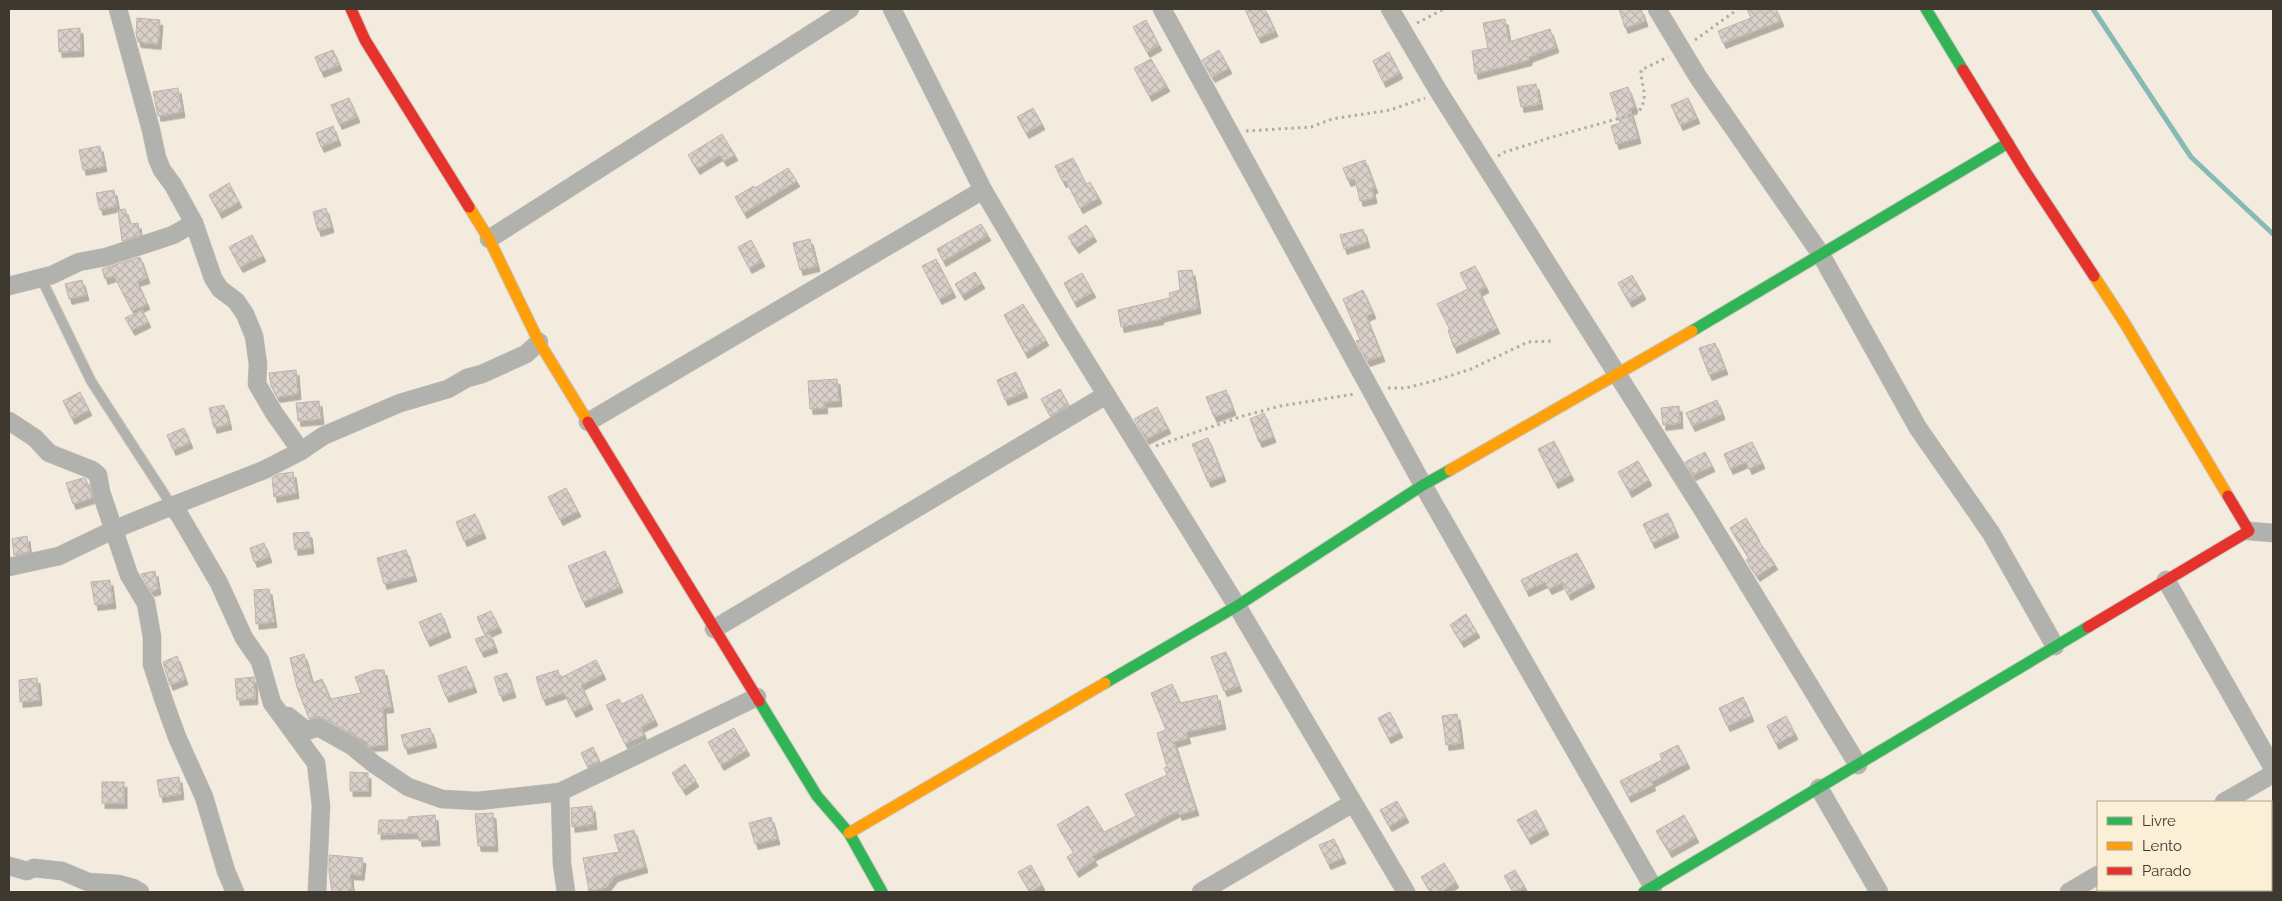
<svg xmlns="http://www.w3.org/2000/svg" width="2282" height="901" viewBox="0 0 2282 901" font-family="Raleway,sans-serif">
	<defs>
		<pattern id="building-cross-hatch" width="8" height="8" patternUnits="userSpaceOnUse" patternTransform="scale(1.25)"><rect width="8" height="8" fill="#dad0ca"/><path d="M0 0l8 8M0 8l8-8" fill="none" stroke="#bcb3ae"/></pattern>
		<filter id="shadow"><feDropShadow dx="3" dy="5.5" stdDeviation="0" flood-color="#0004"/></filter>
	</defs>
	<rect width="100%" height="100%" fill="#f3ecde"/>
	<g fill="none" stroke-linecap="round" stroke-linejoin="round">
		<polyline stroke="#87bab5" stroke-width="5" points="2093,9 2191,157 2273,234"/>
	</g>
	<g fill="url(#building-cross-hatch)" stroke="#beb4ae" filter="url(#shadow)">
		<polygon points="1245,9 1265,9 1275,31 1258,38"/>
		<polygon points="1619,9 1641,9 1645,21 1625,28"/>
		<polygon points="1747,9 1776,9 1781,21 1723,43 1718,31 1751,18"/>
		<polygon points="137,18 160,20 158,44 138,42 136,33"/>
		<polygon points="1505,19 1509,42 1550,29 1556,47 1529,57 1529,60 1475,74 1472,51 1488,48 1483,23"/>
		<polygon points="1146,20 1159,45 1147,52 1133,27"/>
		<polygon points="80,28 81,51 59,52 58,30"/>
		<polygon points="333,50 339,65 321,72 315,57"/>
		<polygon points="1219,50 1229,68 1212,77 1202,60"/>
		<polygon points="1389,52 1400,73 1383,82 1373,61"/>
		<polygon points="1151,59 1167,86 1149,96 1134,68"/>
		<polygon points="1536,84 1540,104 1521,107 1517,87"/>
		<polygon points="1628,87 1635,107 1630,109 1638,138 1616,144 1611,126 1620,123 1610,93"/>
		<polygon points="178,88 182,112 158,116 153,92"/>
		<polygon points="349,98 357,117 339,124 331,105"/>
		<polygon points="1688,98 1697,118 1680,125 1671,105"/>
		<polygon points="1033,108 1042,124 1026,133 1017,117"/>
		<polygon points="333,126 338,140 321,147 316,133"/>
		<polygon points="722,134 735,155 724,161 720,155 697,169 688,155"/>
		<polygon points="100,146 104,166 83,170 79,150"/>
		<polygon points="1073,158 1086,184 1090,182 1099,198 1080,208 1066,181 1063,182 1055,166"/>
		<polygon points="1365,160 1375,188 1372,188 1374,198 1360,201 1355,179 1348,181 1343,168"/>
		<polygon points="788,168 797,181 744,213 735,197 754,186 755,188"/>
		<polygon points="229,183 239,202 219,213 209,195"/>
		<polygon points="114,190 117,206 100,210 96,193"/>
		<polygon points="326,208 331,227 318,231 313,212"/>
		<polygon points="125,209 130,224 138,223 140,235 122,241 118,210"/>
		<polygon points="981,224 988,235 943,261 937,249"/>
		<polygon points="1086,225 1094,236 1076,248 1068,237"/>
		<polygon points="1363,229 1367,242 1344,249 1340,235"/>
		<polygon points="252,235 263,256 240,267 229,247"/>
		<polygon points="810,239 817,266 800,270 793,243"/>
		<polygon points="751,240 762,261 749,268 738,247"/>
		<polygon points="140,257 147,278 137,281 147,304 132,311 114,276 105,279 102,269"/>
		<polygon points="936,259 953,292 939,299 922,266"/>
		<polygon points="1475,266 1486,287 1479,291 1497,328 1454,348 1448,330 1450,330 1437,304 1468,289 1460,273"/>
		<polygon points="1192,270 1198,308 1160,317 1161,319 1121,327 1118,310 1170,298 1169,293 1180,290 1178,271"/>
		<polygon points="975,272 982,283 962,295 955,284"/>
		<polygon points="1082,273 1093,292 1074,302 1064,283"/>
		<polygon points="1632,275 1643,294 1629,302 1618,283"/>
		<polygon points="82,280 86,295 69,299 65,284"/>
		<polygon points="1363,290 1373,313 1366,316 1382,356 1367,361 1356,341 1360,340 1343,299"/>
		<polygon points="1023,304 1046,340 1025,353 1004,315"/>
		<polygon points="142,310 148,322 132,330 125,318"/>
		<polygon points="1715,343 1725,369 1709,375 1699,348"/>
		<polygon points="296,370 298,394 277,397 271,386 269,373"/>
		<polygon points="1016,372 1025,392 1005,400 997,380"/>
		<polygon points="837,379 839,401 824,402 825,408 810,409 808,381"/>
		<polygon points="1060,389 1069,405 1050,416 1041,399"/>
		<polygon points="1226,390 1233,410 1214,417 1206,397"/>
		<polygon points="80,392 89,410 72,419 63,401"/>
		<polygon points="1717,400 1722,414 1692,426 1686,413"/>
		<polygon points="319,401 321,419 298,421 296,403"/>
		<polygon points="224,405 229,424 214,428 209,408"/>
		<polygon points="1679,406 1680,423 1663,425 1661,408"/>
		<polygon points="1157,407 1168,428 1146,439 1134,419"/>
		<polygon points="1264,413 1273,437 1259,442 1250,419"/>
		<polygon points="184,428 190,443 173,450 167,435"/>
		<polygon points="1208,438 1223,476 1208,482 1192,444"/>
		<polygon points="1554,441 1571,475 1555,483 1538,449"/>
		<polygon points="1752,442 1762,463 1749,469 1746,462 1730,469 1724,454"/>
		<polygon points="1705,452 1712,466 1693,475 1685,462"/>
		<polygon points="1638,461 1649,480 1629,492 1618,472"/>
		<polygon points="293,472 296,493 274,497 272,478 279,474"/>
		<polygon points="83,478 86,479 92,498 73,504 66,483"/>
		<polygon points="566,488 578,511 560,520 548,497"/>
		<polygon points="1668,513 1676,532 1652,543 1643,524"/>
		<polygon points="475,514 483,533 464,541 456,522"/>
		<polygon points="1746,518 1757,536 1756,537 1775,564 1757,576 1746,560 1749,558 1730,528"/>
		<polygon points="309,532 311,548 295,550 293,533"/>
		<polygon points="27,536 29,552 14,555 12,539"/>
		<polygon points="264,543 269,557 254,562 250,548"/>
		<polygon points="406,550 414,576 384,584 377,558"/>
		<polygon points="605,551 620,587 583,602 568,566"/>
		<polygon points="1577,553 1592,582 1568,595 1562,583 1549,589 1545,582 1526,591 1521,580"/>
		<polygon points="155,571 158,589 151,591 141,574"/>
		<polygon points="110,580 113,603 95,605 91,582"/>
		<polygon points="269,589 274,622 256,624 254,590"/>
		<polygon points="491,611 499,627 484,634 477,617"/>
		<polygon points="441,613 448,632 427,641 419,622"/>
		<polygon points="1466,614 1477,632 1461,642 1450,625"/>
		<polygon points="490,634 495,647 481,652 475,639"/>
		<polygon points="1226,652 1239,686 1224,691 1211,657"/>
		<polygon points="304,654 312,683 322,679 330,699 361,693 355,677 375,670 384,670 391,707 383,708 385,745 369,746 367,742 323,718 318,716 309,719 297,687 290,658"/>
		<polygon points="177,656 185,679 170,685 163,662"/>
		<polygon points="596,660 603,674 581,685 590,704 573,712 564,693 543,700 536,677 558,670 560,678"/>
		<polygon points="466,666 474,687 446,697 438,676"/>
		<polygon points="507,673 513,692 500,696 494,677"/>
		<polygon points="254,677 255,699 237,700 235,679"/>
		<polygon points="37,678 39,700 20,702 19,680"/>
		<polygon points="1172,684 1180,703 1217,695 1223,724 1186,732 1188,738 1174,742 1196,810 1179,815 1178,811 1132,835 1092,856 1095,860 1076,872 1067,857 1074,853 1057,825 1088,806 1104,832 1136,816 1125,794 1167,775 1164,768 1167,767 1157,733 1166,730 1151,693"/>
		<polygon points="642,694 655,720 641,727 644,735 625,744 606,705 619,699 622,704"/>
		<polygon points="1743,697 1751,716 1727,726 1719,708"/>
		<polygon points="1390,712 1400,732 1388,738 1378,718"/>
		<polygon points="1457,714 1461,743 1446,745 1442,716"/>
		<polygon points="1786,716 1795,734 1776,744 1767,726"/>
		<polygon points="430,728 434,742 405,749 401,735"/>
		<polygon points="734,728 747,750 721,765 708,742"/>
		<polygon points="1678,745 1687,763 1651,782 1653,785 1628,797 1620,781 1662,760 1660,754"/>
		<polygon points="593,747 599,761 587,766 581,753"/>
		<polygon points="685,764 696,781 683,790 672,773"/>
		<polygon points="350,772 368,773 368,791 350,791"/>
		<polygon points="179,777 181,794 160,797 157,780"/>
		<rect x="102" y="782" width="22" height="21"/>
		<polygon points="1397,801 1406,817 1389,826 1380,810"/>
		<polygon points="592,806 594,824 572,827 571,808"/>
		<polygon points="1536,810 1546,829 1528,839 1517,820"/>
		<polygon points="493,813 495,846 478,846 475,814"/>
		<polygon points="435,815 437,840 419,841 418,833 378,834 379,820 408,820 408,817"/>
		<polygon points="1684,815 1696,837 1669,852 1656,831"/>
		<polygon points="771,817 777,839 755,844 749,823"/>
		<polygon points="634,830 645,867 615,876 606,888 589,891 583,858 619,852 614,835"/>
		<polygon points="1334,839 1343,858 1328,864 1319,845"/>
		<polygon points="329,855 363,858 361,875 350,874 352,892 332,892 329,872"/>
		<polygon points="1444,863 1456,882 1441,892 1431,892 1421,877"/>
		<polygon points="1031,865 1042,885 1030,892 1018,872"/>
		<polygon points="1515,870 1525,887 1513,892 1504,876"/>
	</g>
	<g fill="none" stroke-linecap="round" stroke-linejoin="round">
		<g stroke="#cdc7bd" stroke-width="11">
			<polyline id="lane" points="41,278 91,381 172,506"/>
		</g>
		<g stroke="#cdc7bd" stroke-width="19">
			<g id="street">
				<polyline points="118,9 151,130 157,158 162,170 173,185 194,223 213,278 220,289 236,301 245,314 254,336 258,364 257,384 274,413 301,451"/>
				<polyline points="892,9 983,190 1049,302 1237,606 1406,892"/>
				<polyline points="1162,9 1423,485 1653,887"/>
				<polyline points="1390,9 1439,92 1701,507 1858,765"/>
				<polyline points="1657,9 1698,77 1820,253 1918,428 1991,533 2055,646"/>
				<polyline points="489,239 850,9"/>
				<polyline points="9,286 52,275 79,262 106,257 173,235 194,223"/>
				<polyline points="9,421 35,438 49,453 92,470 98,475 101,492 129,575 146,603 152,637 152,664 164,701 177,737 204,797 226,871 235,892"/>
				<polyline points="588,422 983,190"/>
				<polyline points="2249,531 2273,533"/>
				<polyline points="9,567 59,556 113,530 172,506"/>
				<polyline points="2166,580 2273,768"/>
				<polyline points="714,629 1106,395"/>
				<polyline points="288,716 307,731 318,727 352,746 374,764 408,787 442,799 478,801 560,792 757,697"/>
				<polyline points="1819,788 1879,892"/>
				<polyline points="560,792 562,864 566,892"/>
				<polyline points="2224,802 2273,774"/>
				<polyline points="9,866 27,871 34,868 62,871 88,882 118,884 133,888 140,892"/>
				<polyline points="2220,890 2221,892"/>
				<polyline points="317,892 321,806 316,763 272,703 260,661 244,638 219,583 180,516 172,506 264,470 301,451 323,436 400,403 448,389 467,378 482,374 526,354 539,342"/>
				<polyline points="1201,892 1353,803"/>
				<polyline points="2069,892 2098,875"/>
			</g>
		</g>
		<g stroke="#cdc7bd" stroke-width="13">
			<g id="fast">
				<polyline points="1926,9 1963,70"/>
				<polyline points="1692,331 2008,143"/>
				<polyline points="1105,683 1237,606 1423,485 1450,470"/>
				<polyline points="759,701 817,796 849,833 882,892"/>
				<polyline points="1644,892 2088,627"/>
			</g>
		</g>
		<g stroke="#cdc7bd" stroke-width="13">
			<g id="slow">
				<polyline points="469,207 489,239 539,342 588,422"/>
				<polyline points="2094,276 2124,322 2228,496"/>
				<polyline points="1450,470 1692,331"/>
				<polyline points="849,833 1105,683"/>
			</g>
		</g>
		<g stroke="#cdc7bd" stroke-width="13">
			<g id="jam">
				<polyline points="351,9 365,40 469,207"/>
				<polyline points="1963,70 2025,171 2094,276"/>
				<polyline points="588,422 759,701"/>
				<polyline points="2088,627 2249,531 2228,496"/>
			</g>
		</g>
		<g stroke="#adada9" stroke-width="3" stroke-dasharray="2.5 4" stroke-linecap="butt">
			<polyline points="1417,23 1444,9"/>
			<polyline points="1695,40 1738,9"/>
			<polyline points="1246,131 1311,127 1332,119 1390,110 1425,98"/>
			<path d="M 1498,156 L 1505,152 L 1549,138 L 1638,113 C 1650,95 1641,89 1641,70 L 1668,57"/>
			<polyline points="1388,388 1406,388 1437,380 1471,369 1528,342 1551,341"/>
			<polyline points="1156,446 1243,416 1280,406 1355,394"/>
		</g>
		<use href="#lane" stroke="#b1b1ae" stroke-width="9"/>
		<use href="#street" stroke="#b1b1ae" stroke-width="18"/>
		<use href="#fast" stroke="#30b455" stroke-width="11"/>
		<use href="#slow" stroke="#ff9f0a" stroke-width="11"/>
		<use href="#jam" stroke="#e5322d" stroke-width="11"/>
	</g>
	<rect width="2282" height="901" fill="none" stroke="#3e392f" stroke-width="20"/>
	<rect x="2097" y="801" width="175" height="90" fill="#fbefd6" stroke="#afa693"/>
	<rect x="2107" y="817" width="25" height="8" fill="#30b455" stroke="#afa693"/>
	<text x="2142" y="826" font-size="15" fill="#3e392f">Livre</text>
	<rect x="2107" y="842" width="25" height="8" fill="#ff9f0a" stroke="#afa693"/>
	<text x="2142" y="851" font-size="15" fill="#3e392f">Lento</text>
	<rect x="2107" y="867" width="25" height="8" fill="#e5322d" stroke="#afa693"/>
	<text x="2142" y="876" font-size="15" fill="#3e392f">Parado</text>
</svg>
